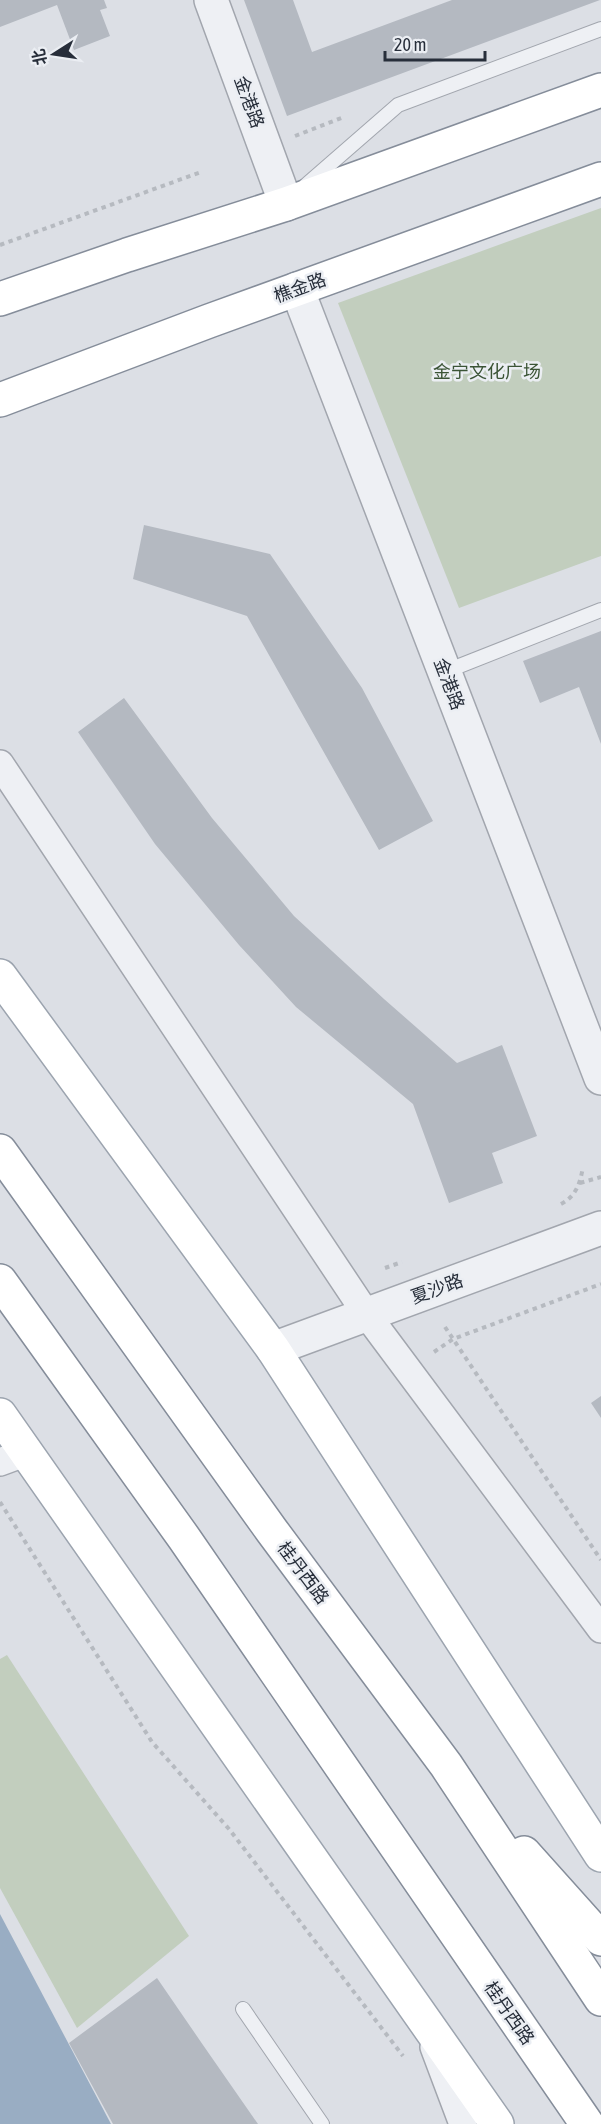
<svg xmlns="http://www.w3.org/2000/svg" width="601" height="2124" viewBox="0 0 601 2124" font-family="'Asap Condensed','Noto Sans SC',sans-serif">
	<rect width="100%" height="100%" fill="#dcdfe5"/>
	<g fill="#c2cebe">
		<polygon points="601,208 601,556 459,608 338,303"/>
		<polygon points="7,1655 189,1936 77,2028 0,1888 0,1659"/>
	</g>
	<polygon fill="#99adc3" points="0,1914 111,2124 0,2124"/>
	<g fill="#b4b9c1">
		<polygon points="0,0 104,0 107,8 100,10 110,36 74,50 57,5 0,27"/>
		<polygon points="244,0 293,0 312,52 452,0 600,0 287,116"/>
		<polygon points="144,525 270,554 362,688 433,821 379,850 247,616 133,579"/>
		<polygon points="601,631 601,744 579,687 540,703 523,661"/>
		<polygon points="124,698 212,818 294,916 384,999 457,1063 502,1045 537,1136 492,1153 503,1183 449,1203 413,1104 296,1007 239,945 155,844 78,732"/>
		<polygon points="601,1396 601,1418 591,1403"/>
		<polygon points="157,1978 203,2045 258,2124 113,2124 69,2043"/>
	</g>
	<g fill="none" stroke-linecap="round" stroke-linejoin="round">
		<g stroke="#a2a6ae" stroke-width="16">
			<g id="service">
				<polyline points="305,186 398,105 601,29"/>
				<polyline points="444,672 601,610"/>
				<polyline points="243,2009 322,2124"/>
			</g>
		</g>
		<g stroke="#a2a6ae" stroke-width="30">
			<g id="minor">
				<polyline points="0,764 367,1315 601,1629"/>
				<polyline points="0,1462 27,1452"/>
				<polyline points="434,2047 463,2124"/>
			</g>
		</g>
		<g stroke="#a2a6ae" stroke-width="36">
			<g id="tertiary">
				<polyline points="211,0 286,204"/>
				<polyline points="297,289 601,1078"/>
				<polyline points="273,1349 601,1228"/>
			</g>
		</g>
		<g stroke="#9ca4af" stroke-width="36">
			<g id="primary">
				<polyline points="0,976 273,1349 601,1855"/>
				<polyline points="0,1415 497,2124"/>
			</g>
		</g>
		<g stroke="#858d9a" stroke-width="36">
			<g id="trunk">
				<polyline points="0,299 127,255 286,204 601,90"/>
				<polyline points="0,400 209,321 601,179"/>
				<polyline points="0,1151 272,1531 446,1765 601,1999"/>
				<polyline points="0,1281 184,1538 587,2124"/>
				<polyline points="524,1853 601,1939"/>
			</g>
		</g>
		<g stroke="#b6bac0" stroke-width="4" stroke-dasharray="4.5 4.5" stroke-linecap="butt">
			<polyline points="295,136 344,117"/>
			<polyline points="0,245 201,172"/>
			<polyline points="580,1183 601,1177"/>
			<path d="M 561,1204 C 576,1196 580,1184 583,1167"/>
			<polyline points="385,1268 402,1262"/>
			<polyline points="445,1327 601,1560"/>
			<polyline points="434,1352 453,1339 601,1284"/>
			<polyline points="0,1502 152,1742 229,1829 403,2056"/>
		</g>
		<use href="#service" stroke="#eef0f4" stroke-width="14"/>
		<use href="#minor" stroke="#eef0f4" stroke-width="27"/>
		<use href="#tertiary" stroke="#eef0f4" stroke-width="33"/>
		<use href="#primary" stroke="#fff" stroke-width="33"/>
		<use href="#trunk" stroke="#fff" stroke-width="33"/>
	</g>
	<g text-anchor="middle" stroke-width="5" stroke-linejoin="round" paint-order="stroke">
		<g font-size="18" fill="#272e3a" stroke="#ebeef3">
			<text transform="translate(249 102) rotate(70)" y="6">金港路</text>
			<text transform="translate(300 288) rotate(-20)" y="6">樵金路</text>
			<text transform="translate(449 684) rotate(69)" y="6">金港路</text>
			<text transform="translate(437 1289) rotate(-20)" y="6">夏沙路</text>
			<text transform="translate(303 1573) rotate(53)" y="6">桂丹西路</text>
			<text transform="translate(509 2013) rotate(55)" y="6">桂丹西路</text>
		</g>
		<g font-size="18" fill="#3b5436" stroke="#ebeef3">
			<text x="487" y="378">金宁文化广场</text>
		</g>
	</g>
	<g transform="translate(54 54) rotate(258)" stroke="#ebeef3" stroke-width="4.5" paint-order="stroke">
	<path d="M0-4.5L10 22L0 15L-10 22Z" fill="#272e3a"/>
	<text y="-9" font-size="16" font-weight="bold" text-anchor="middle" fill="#272e3a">北</text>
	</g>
	<path d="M385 51v9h100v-9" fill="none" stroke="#272e3a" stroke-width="3"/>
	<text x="394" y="51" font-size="18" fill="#272e3a" stroke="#ebeef3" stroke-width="4.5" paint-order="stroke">20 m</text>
</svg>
